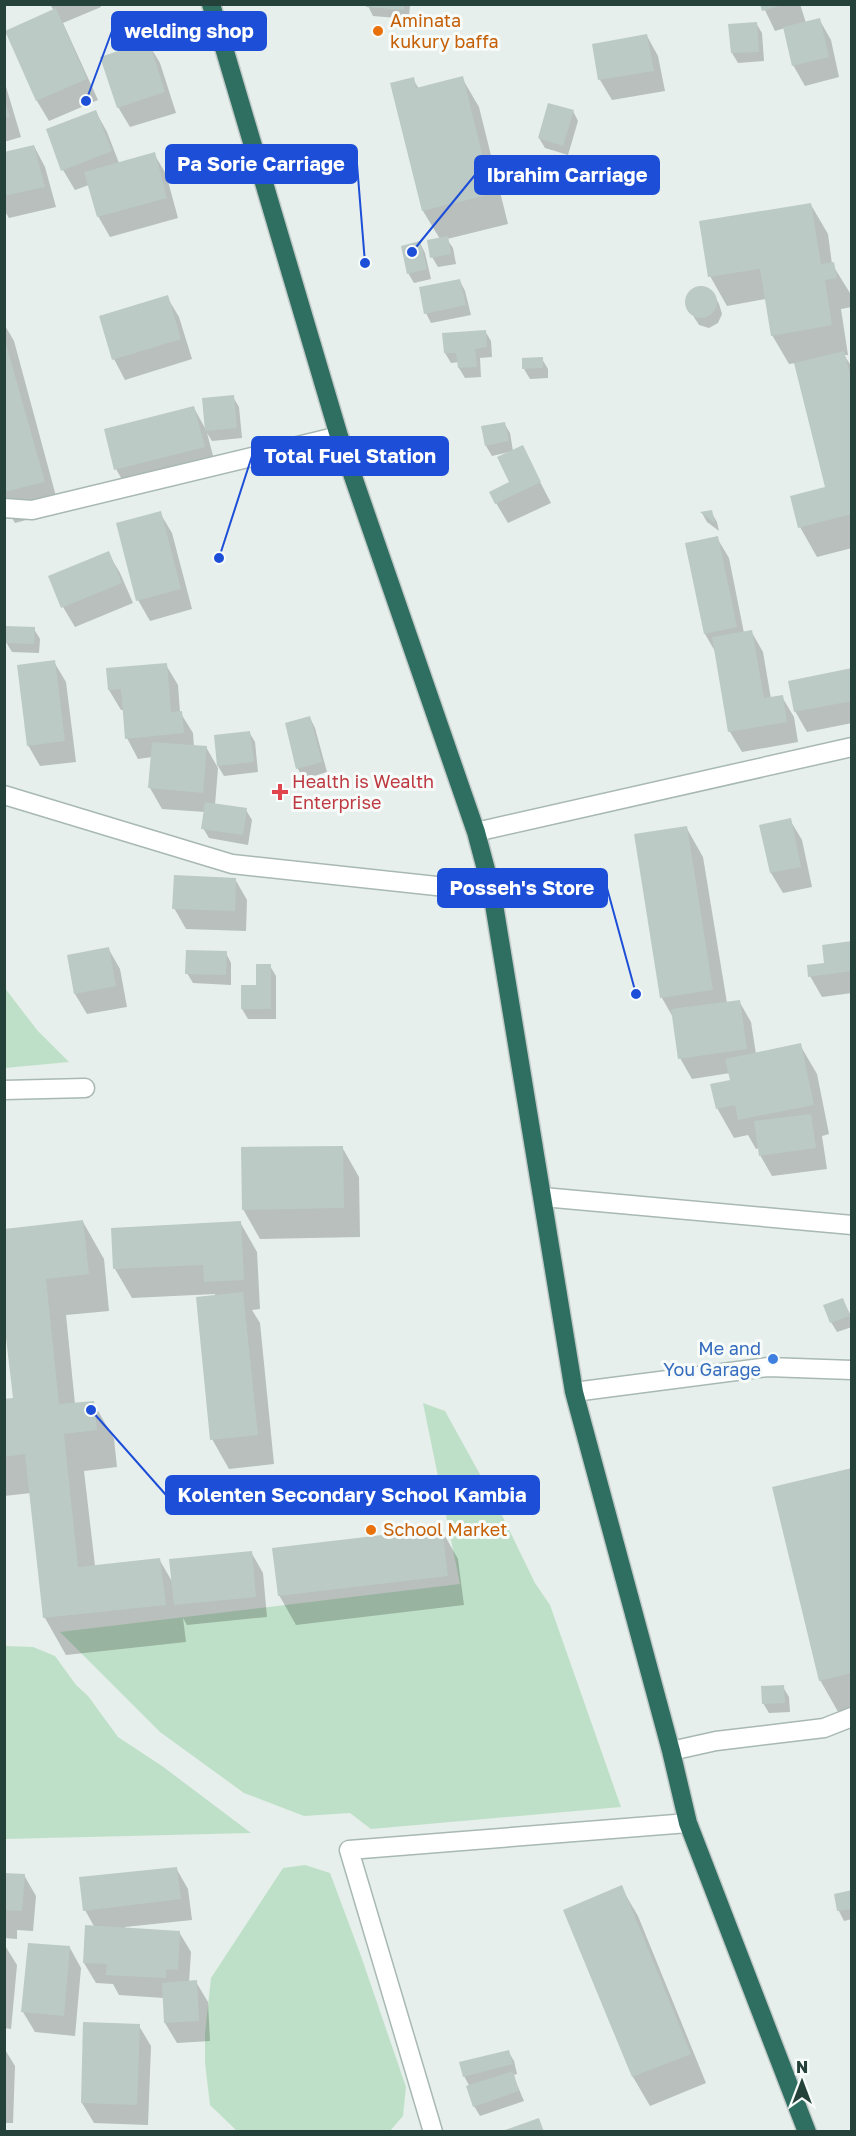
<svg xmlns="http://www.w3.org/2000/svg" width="856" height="2136" viewBox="0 0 856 2136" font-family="'Golos Text',sans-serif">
	<rect width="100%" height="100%" fill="#e6efeb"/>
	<g fill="#bfe0c8">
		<polygon points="4,987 37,1030 69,1062 5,1068"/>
		<polygon points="423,1403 445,1411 498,1507 535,1583 550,1605 621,1807 371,1829 350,1813 304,1816 244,1793 160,1732 60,1632 460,1584"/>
		<polygon points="5,1646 33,1647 55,1656 76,1685 88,1696 118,1737 162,1766 251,1833 5,1839"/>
		<polygon points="305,1865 330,1873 361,1956 406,2087 403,2116 390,2131 237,2131 210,2105 205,2063 205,2034 211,1978 283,1868"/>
	</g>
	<g fill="#0003">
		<polygon points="50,4 100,4 101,7 63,23 98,100 49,121 37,101 7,31 54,11"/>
		<polygon points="367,4 410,4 409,19 373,16"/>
		<polygon points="762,4 800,4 806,23 819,19 831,40 839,77 805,86 793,65 785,28 775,31"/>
		<polygon points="756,23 762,33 764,61 738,63 732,53"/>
		<polygon points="647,36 658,56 665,91 612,100 600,80 593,45"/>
		<polygon points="148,43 160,63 176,113 130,127 118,107"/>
		<polygon points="462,78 479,107 508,224 447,239 453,248 456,264 438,267 432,257 440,239 423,211 392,84 413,79 419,89"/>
		<polygon points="4,80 21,137 4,142"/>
		<polygon points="573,111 578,121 568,155 545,148 539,138"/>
		<polygon points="96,112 107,132 119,163 154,154 166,174 178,218 110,237 98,216 89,185 75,190 63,170"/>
		<polygon points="34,146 45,167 56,207 9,218 4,210 4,153"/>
		<polygon points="811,205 828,234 832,264 850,293 852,301 852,307 841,309 848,355 844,355 852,367 852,548 817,557 800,527 827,489 796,363 789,364 772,335 766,299 727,306 710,276"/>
		<polygon points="420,243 425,253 431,279 414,283 408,273"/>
		<polygon points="460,281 465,291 471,315 431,323 426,313"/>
		<polygon points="704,287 713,293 719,304 722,314 718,323 709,328 699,325 687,306 687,295 694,288"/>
		<polygon points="167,297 179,317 192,359 125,380 114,359"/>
		<polygon points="4,324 14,341 60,511 15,523 4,504"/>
		<polygon points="485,331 491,341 492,357 480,358 481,377 465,378 459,368 459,362 451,363 445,353"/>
		<polygon points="542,359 548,369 548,378 530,379 524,369"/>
		<polygon points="233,397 239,407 242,438 212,441 207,433 216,467 128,490 116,469 194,408 206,430"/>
		<polygon points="504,423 510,433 513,451 522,447 551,503 508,523 496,503 511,483 509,452 492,456 486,446"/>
		<polygon points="711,512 717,522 719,531 707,522 702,513"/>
		<polygon points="160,513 172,533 192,609 150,621 138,600"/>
		<polygon points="717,538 729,558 744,633 751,631 763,652 771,699 782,697 794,717 798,742 742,752 730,732 716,653 705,634"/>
		<polygon points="108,553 120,573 133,603 75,627 63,607"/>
		<polygon points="34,629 40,639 39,653 12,652 6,642"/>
		<polygon points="54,662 66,682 76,762 40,766 28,745"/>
		<polygon points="166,665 178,685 180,712 193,733 194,747 206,747 218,768 215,805 246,810 252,820 248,845 209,838 203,828 205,812 162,809 150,788 152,757 138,759 127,738 124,710 121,710 109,690 108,670"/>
		<polygon points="852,670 852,723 807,732 795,711"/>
		<polygon points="310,718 315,728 327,772 304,779 298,769 286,724"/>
		<polygon points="249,732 255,742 258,772 224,776 218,766"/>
		<polygon points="790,820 802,840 812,887 783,893 771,873 761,826"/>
		<polygon points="686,827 703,857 727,1003 739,1001 751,1022 756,1054 800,1045 817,1074 829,1134 822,1136 827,1169 772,1176 760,1155 759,1148 756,1149 748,1135 734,1138 717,1108 731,1081 730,1073 692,1079 680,1058 674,1019 662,998"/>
		<polygon points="235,879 247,900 246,931 186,929 174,908"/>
		<polygon points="852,943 852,993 822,997 810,976"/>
		<polygon points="108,948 120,969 127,1007 87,1014 75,994"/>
		<polygon points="226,953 231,963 231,985 193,983 187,973"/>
		<polygon points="270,966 276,976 276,1019 248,1019 242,1009"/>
		<polygon points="342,1147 359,1177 360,1237 260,1239 243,1209"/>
		<polygon points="83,1222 104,1259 109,1311 66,1315 75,1404 93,1402 114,1439 117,1467 84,1471 95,1566 159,1559 173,1583 251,1552 263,1573 267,1617 187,1625 183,1618 186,1642 66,1655 45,1618 31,1493 4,1496 4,1401 15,1400 4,1308"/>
		<polygon points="240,1222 257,1252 260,1309 252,1310 260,1323 274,1464 229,1469 212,1439 215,1294 132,1298 115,1269"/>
		<polygon points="843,1300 852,1318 852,1327 837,1332 831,1322"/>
		<polygon points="852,1470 852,1714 841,1717 820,1680"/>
		<polygon points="441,1529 458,1559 464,1605 296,1625 279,1595"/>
		<polygon points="783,1687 789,1697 790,1712 769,1713 763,1703"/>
		<polygon points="176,1868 188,1889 192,1920 125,1927 125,1929 179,1932 191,1952 189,1983 196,1982 208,2002 210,2041 177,2043 165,2023 164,1998 119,1995 113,1984 96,1983 84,1963 95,1928 85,1910"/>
		<polygon points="4,1874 24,1875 36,1896 33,1931 17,1930 17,1939 4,1938"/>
		<polygon points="621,1887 638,1916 706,2083 650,2106 633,2077 565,1910"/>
		<polygon points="852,1892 852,1919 844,1921 839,1911 836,1895"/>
		<polygon points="4,1944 17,1965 11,2029 4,2028"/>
		<polygon points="70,1948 81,1968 75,2036 35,2032 23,2012"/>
		<polygon points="139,2026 151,2046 148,2125 94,2123 82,2103"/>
		<polygon points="4,2048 15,2066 13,2123 4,2123"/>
		<polygon points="508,2051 514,2061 517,2074 513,2075 524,2101 480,2116 474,2106 470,2087 464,2076"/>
	</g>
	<g fill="#bbcac4">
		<polygon points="366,4 404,4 404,10 366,7"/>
		<polygon points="760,4 783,4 783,5 762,11"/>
		<polygon points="56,8 87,79 36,101 5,31"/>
		<polygon points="820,18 829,57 792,66 783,27"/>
		<polygon points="757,22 759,52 731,53 728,24"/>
		<polygon points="647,34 654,71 598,80 592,44"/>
		<polygon points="149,41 165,92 117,108 100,57"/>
		<polygon points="463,76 492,194 422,211 390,83 414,77 416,88"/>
		<polygon points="4,99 10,117 4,118"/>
		<polygon points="548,103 574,110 563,146 538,138"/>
		<polygon points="96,110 112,151 61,171 46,129"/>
		<polygon points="34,145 45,187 4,196 4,152"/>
		<polygon points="155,152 167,198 97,217 84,172"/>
		<polygon points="811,203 821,264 834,262 837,278 825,280 832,325 771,336 760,269 708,277 699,221"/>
		<polygon points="448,236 451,254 430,258 427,240"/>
		<polygon points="420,241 427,269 407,274 401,246"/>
		<polygon points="460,279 466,305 424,314 419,287"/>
		<circle cx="701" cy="302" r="16"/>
		<polygon points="168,295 181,339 112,360 99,316"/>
		<polygon points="486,330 487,347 475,349 477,367 458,368 456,353 444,353 442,333"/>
		<polygon points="4,337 45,482 4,492"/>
		<polygon points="844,351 852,381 852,514 798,528 790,496 825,487 794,363"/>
		<polygon points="543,357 543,368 522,369 522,358"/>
		<polygon points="234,395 237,428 205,431 202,398"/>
		<polygon points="194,406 205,447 114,470 104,429"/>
		<polygon points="505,422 509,441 485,446 481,426"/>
		<polygon points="523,445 541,482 495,504 489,492 509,482 497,457"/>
		<polygon points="712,510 715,523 700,512"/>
		<polygon points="161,511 181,589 136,601 116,523"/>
		<polygon points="718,536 737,627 704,634 685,543"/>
		<polygon points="109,551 122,583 61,608 48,576"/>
		<polygon points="5,626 35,627 34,644 5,643"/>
		<polygon points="752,630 764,698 783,695 787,722 728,732 712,637"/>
		<polygon points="55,660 65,741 27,746 17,665"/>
		<polygon points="167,663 171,712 182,711 184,733 125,739 121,689 108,690 106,668"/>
		<polygon points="852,668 852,701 794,712 788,681"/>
		<polygon points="310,716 322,762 296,769 285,723"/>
		<polygon points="250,731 254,762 217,766 214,735"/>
		<polygon points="152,742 207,746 203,793 148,788"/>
		<polygon points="205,802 247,808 243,835 201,829"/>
		<polygon points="791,818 801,867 770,873 759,825"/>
		<polygon points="687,826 713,990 660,998 634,834"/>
		<polygon points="174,875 236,878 235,911 172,909"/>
		<polygon points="852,941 852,971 808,977 807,965 824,963 822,945"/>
		<polygon points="109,947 116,986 74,994 67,955"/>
		<polygon points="186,950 227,951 226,975 185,974"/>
		<polygon points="256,964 271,964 271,1009 241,1009 241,985 256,985"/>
		<polygon points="740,1000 747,1049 678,1059 671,1009"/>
		<polygon points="801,1043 814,1105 738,1120 735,1105 716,1109 710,1084 730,1080 725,1059"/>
		<polygon points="811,1114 816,1148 759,1156 754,1121"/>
		<polygon points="343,1146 344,1208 242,1210 241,1147"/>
		<polygon points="83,1220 89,1274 46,1279 59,1404 94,1401 97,1430 64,1434 78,1567 160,1558 166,1605 43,1618 25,1454 4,1457 4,1399 13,1398 4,1321 4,1229"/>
		<polygon points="241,1221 244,1280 204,1282 203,1265 113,1269 111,1228"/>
		<polygon points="243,1292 258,1435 210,1440 196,1297"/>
		<polygon points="843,1298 850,1316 830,1323 823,1305"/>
		<polygon points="852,1468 852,1673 819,1681 772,1487"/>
		<polygon points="442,1528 448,1576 278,1596 272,1548"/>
		<polygon points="252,1551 256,1597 174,1605 169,1559"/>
		<polygon points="784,1685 785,1703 762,1704 761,1686"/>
		<polygon points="177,1867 181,1899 83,1911 79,1877"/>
		<polygon points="4,1873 25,1874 22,1911 4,1910"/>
		<polygon points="622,1885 691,2054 632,2077 563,1910"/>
		<polygon points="852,1890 852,1909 837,1911 834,1894"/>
		<polygon points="85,1925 180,1931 178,1970 166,1969 166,1978 106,1975 107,1964 83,1963"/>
		<polygon points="28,1943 70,1946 64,2016 21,2012"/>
		<polygon points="197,1980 199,2021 164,2023 162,1983"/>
		<polygon points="83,2022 140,2024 137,2105 81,2103"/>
		<polygon points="509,2050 513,2064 463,2077 459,2062"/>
		<polygon points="513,2071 519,2091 473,2107 466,2086"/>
		<polygon points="539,2118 544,2132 502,2132 502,2131"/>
	</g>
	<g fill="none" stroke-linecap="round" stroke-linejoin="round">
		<g stroke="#a8b8b2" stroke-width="21">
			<g id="street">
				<polyline points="4,508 32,510 339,436"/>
				<polyline points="4,795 232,864 492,892"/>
				<polyline points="476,832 852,747"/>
				<polyline points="4,1090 85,1088"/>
				<polyline points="543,1197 852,1225"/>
				<polyline points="574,1392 768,1367 852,1370"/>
				<polyline points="671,1751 716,1741 824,1728 852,1717"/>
				<polyline points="433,2132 349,1850 688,1823"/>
			</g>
		</g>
		<g stroke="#c2cac8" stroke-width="21">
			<polyline id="highway" points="211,4 339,436 476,832 492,892 574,1392 671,1751 688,1823 807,2132"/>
		</g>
		<use href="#street" stroke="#fff" stroke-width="18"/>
		<use href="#highway" stroke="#2f6f62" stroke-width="18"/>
	</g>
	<g fill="#e8710a" stroke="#f7fbf9" stroke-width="2">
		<circle cx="378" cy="31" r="6"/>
		<circle cx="371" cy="1530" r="6"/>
	</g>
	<path fill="#e0444e" stroke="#f7fbf9" stroke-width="2" d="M277 783h6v6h6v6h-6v6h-6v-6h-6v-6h6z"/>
	<circle fill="#3f7fe0" stroke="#f7fbf9" stroke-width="2" cx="773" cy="1359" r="6"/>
	<g text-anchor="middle" stroke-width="6" stroke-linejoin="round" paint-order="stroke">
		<g font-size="18" fill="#c56008" stroke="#f7fbf9" text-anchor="start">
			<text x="390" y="27">Aminata<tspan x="390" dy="21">kukury baffa</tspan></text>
			<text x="383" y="1536">School Market</text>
		</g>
		<g font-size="18" fill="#be3a42" stroke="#f7fbf9" text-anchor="start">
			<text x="292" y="788">Health is Wealth<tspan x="292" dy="21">Enterprise</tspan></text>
		</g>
		<g font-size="18" fill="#366cbe" stroke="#f7fbf9" text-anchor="end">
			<text x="761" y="1355">Me and<tspan x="761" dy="21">You Garage</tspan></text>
		</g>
	</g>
	<path fill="none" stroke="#1d4ed8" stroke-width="2" d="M86 101L112 31M365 263L357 164M412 252L475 175M219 558L252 456M636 994L607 888M91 1410L166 1495"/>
	<g fill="#1d4ed8" stroke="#f7fbf9" stroke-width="2">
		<circle cx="86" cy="101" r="6"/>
		<circle cx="365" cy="263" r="6"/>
		<circle cx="412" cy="252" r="6"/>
		<circle cx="219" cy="558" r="6"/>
		<circle cx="636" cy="994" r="6"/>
		<circle cx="91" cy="1410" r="6"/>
	</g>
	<g fill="#1d4ed8" stroke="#1d4ed8" stroke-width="2">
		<rect x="112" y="12" width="154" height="38" rx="6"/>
		<rect x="166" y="145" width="191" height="38" rx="6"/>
		<rect x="475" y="156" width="184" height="38" rx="6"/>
		<rect x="252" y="437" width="196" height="38" rx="6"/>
		<rect x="438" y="869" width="169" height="38" rx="6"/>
		<rect x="166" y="1476" width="373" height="38" rx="6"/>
	</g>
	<g font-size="20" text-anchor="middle" font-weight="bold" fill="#fff">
		<text x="189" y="38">welding shop</text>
		<text x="261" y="171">Pa Sorie Carriage</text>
		<text x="567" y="182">Ibrahim Carriage</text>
		<text x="350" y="463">Total Fuel Station</text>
		<text x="522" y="895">Posseh's Store</text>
		<text x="352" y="1502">Kolenten Secondary School Kambia</text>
	</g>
	<rect width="856" height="2136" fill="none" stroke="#24423a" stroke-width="12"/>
	<g transform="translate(802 2082)" stroke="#f7fbf9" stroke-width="4.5" paint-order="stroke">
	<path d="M0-4.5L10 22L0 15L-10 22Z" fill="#24423a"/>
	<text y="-9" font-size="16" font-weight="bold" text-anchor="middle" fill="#24423a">N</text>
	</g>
</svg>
